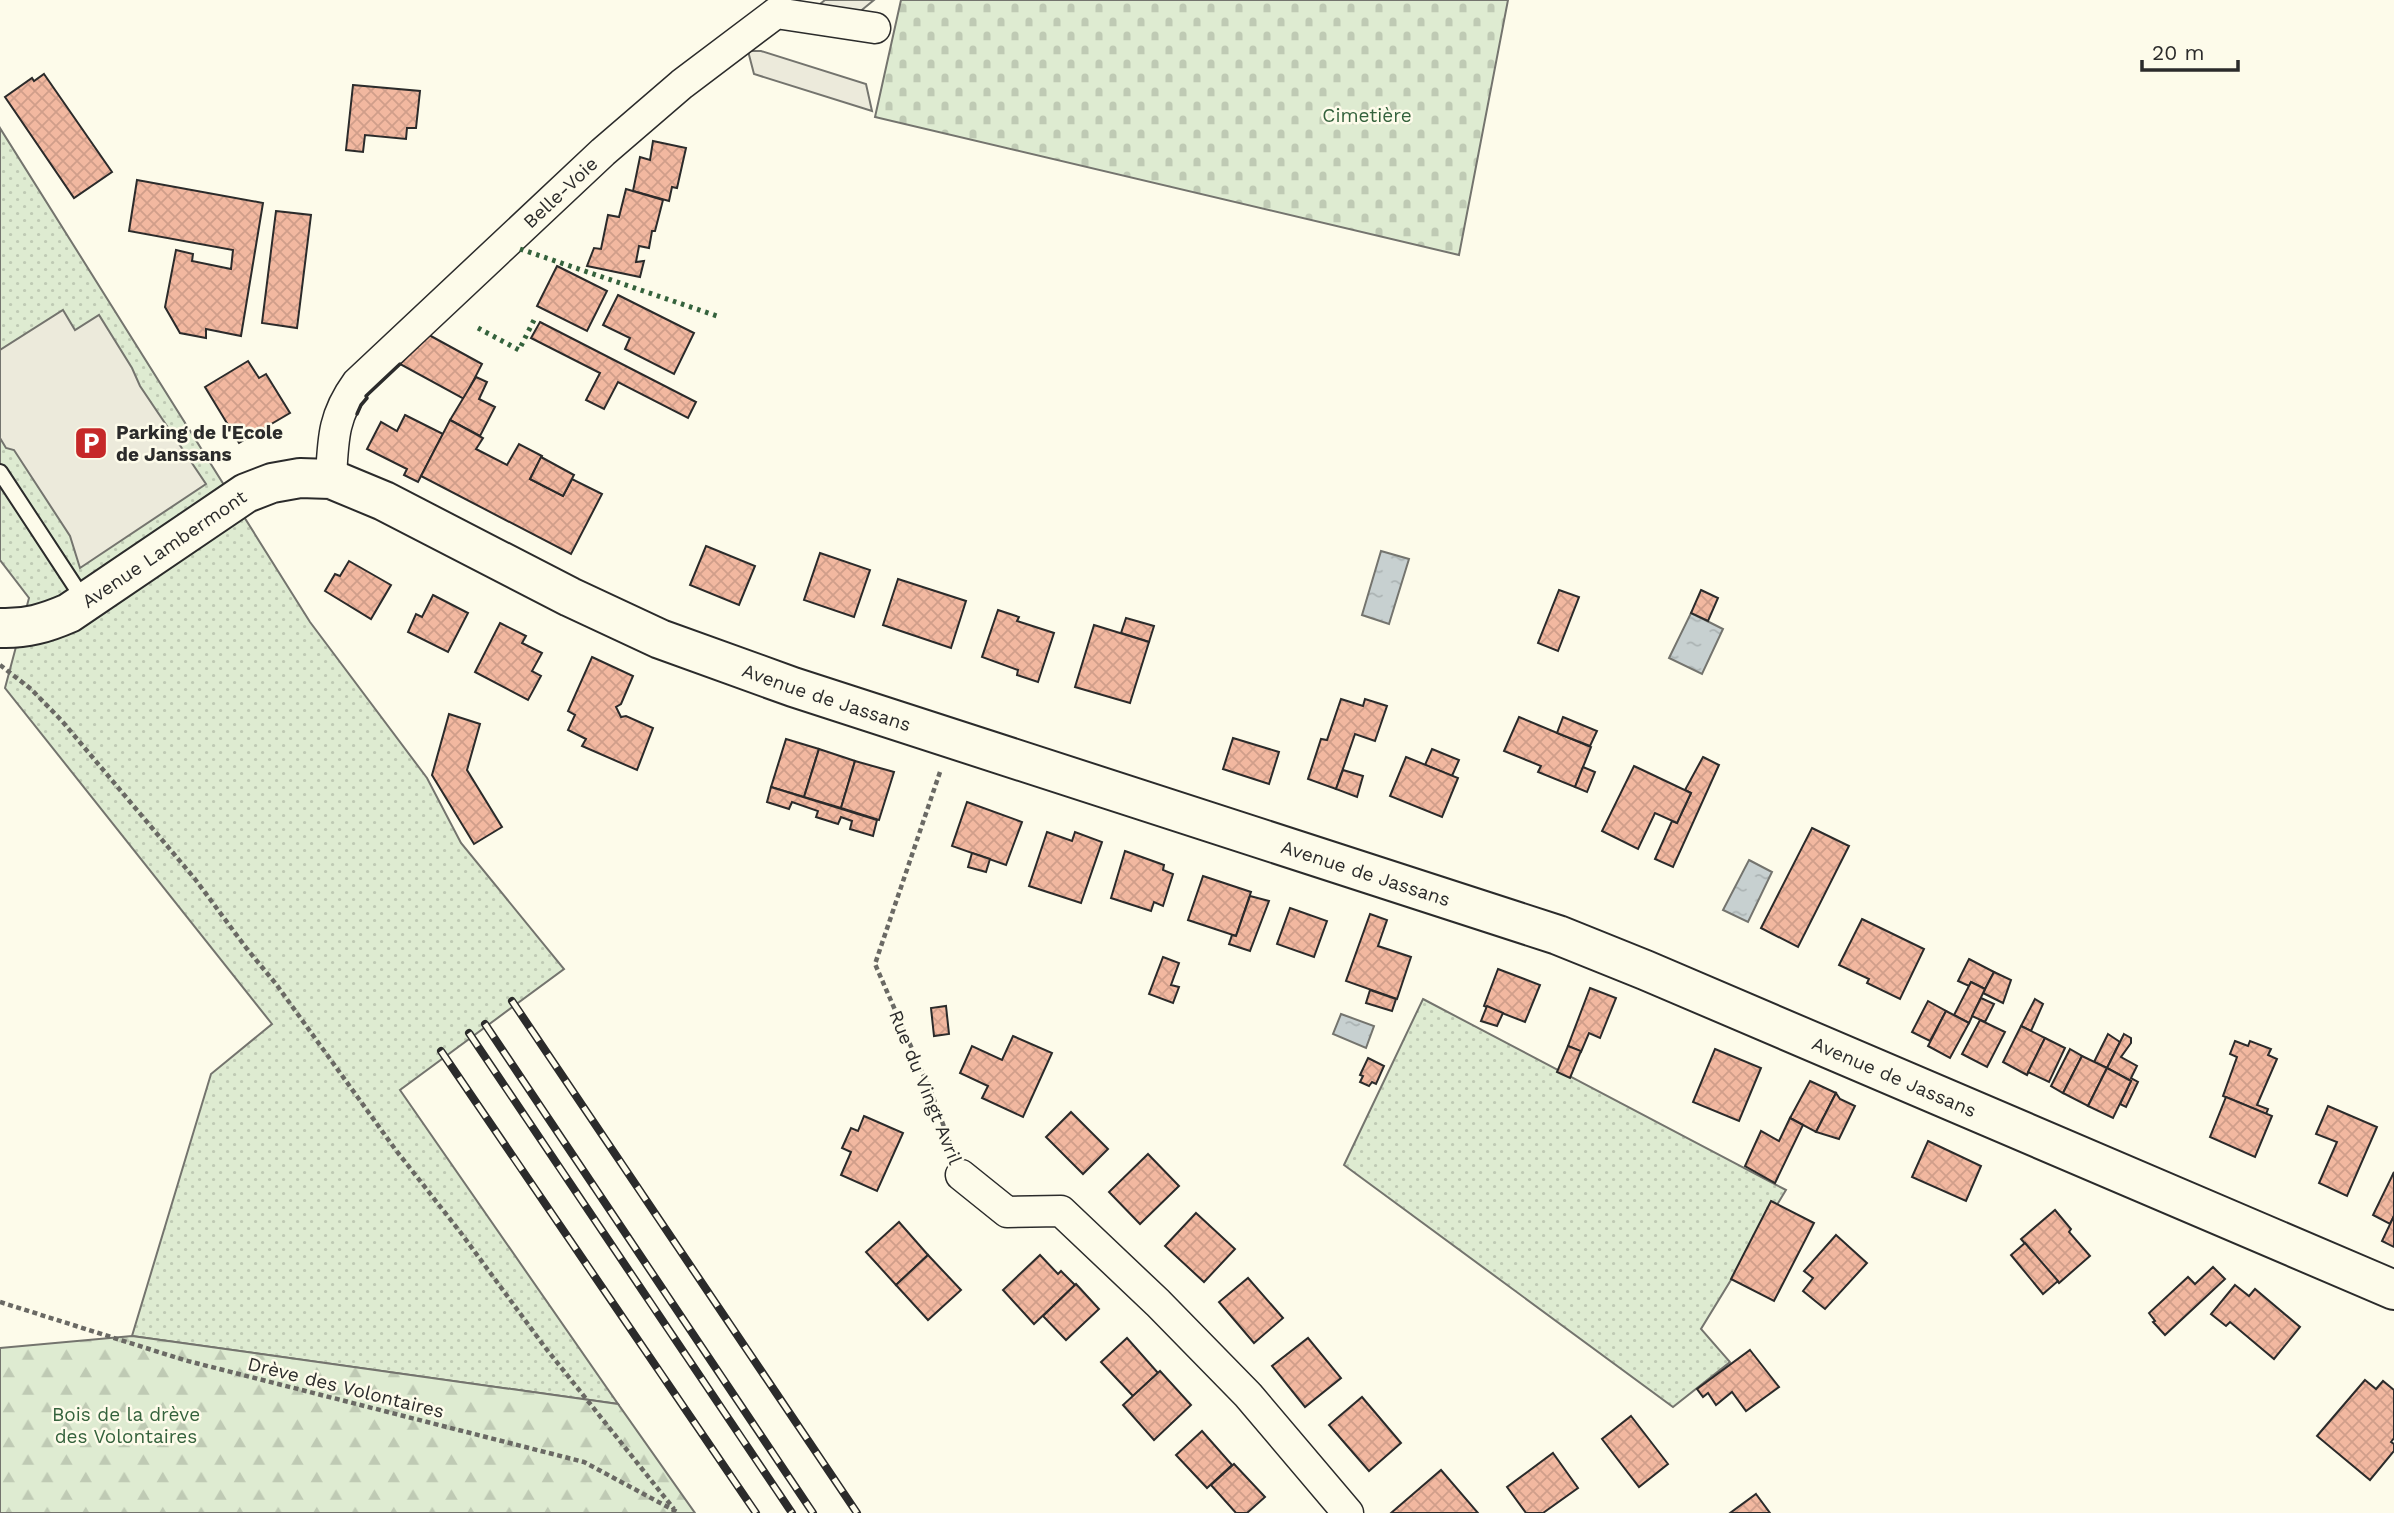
<svg xmlns="http://www.w3.org/2000/svg" width="2394" height="1513" viewBox="0 0 2394 1513" font-family="'Work Sans',sans-serif">
	<defs>
		<pattern id="grass-dots" width="8" height="8" patternUnits="userSpaceOnUse" patternTransform="scale(1.75)"><rect width="8" height="8" fill="#deebd1"/><path d="M2 2h.1M6 6h.1" fill="none" stroke="#bfcab4" stroke-width="1.8" stroke-linecap="round"/></pattern>
		<pattern id="forest-firs" width="22" height="20" patternUnits="userSpaceOnUse" patternTransform="scale(1.75)"><rect width="22" height="20" fill="#deebd1"/><path d="M5 1l3.5 6h-7zM16 11l3.5 6h-7z" fill="#bfcab4"/></pattern>
		<pattern id="cemetery-stones" width="16" height="16" patternUnits="userSpaceOnUse" patternTransform="scale(1.75)"><rect width="16" height="16" fill="#deebd1"/><path d="M2 7V4a2 2 0 0 1 4 0v3zM10 15v-3a2 2 0 0 1 4 0v3z" fill="#bfcab4"/></pattern>
		<pattern id="water-ripples" width="26" height="14" patternUnits="userSpaceOnUse" patternTransform="scale(1.75)"><rect width="26" height="14" fill="#c7d0d0"/><path d="M2 4q2-2 4 0t4 0M15 11q2-2 4 0t4 0" fill="none" stroke="#abb3b3"/></pattern>
		<pattern id="building-cross-hatch" width="8" height="8" patternUnits="userSpaceOnUse" patternTransform="scale(1.75)"><rect width="8" height="8" fill="#f2b8a0"/><path d="M0 0l8 8M0 8l8-8" fill="none" stroke="#d09e8a"/></pattern>
	</defs>
	<rect width="100%" height="100%" fill="#fdfbea"/>
	<g fill="url(#grass-dots)" stroke="#74746e" stroke-width="2">
		<polygon points="0,128 310,622 427,778 461,843 564,969 400,1090 618,1404 132,1336 211,1074 272,1024 5,688 29,598 0,560"/>
		<polygon points="1423,999 1786,1190 1701,1329 1730,1362 1673,1407 1344,1165"/>
	</g>
	<polygon fill="url(#forest-firs)" stroke="#74746e" stroke-width="2" points="132,1336 618,1404 695,1513 0,1513 0,1348"/>
	<polygon fill="url(#cemetery-stones)" stroke="#74746e" stroke-width="2" points="901,0 1508,0 1459,255 875,117"/>
	<g fill="#eceadb" stroke="#74746e" stroke-width="2">
		<polygon points="825,0 874,0 857,14 820,4"/>
		<polygon points="748,51 761,51 866,84 872,111 754,74"/>
		<polygon points="63,310 75,330 99,315 132,368 140,386 206,484 80,568 70,536 14,450 6,448 0,438 0,350"/>
	</g>
	<g fill="url(#water-ripples)" stroke="#74746e" stroke-width="2">
		<polygon points="1381,551 1409,559 1389,624 1362,615"/>
		<polygon points="1691,613 1723,629 1702,674 1669,658"/>
		<polygon points="1749,860 1772,872 1748,922 1723,910"/>
		<polygon points="1341,1014 1374,1026 1366,1048 1333,1034"/>
	</g>
	<g fill="url(#building-cross-hatch)" stroke="#2b2b2b" stroke-width="2">
		<polygon points="44,74 112,172 74,198 5,97 32,78 34,81"/>
		<polygon points="353,85 420,91 416,128 407,128 406,139 365,135 363,152 346,150"/>
		<polygon points="653,141 686,148 677,188 672,187 669,201 633,191 640,157 650,160"/>
		<polygon points="137,180 263,203 241,336 206,329 206,338 180,333 165,307 176,250 193,254 192,261 231,269 233,250 129,231"/>
		<polygon points="626,189 663,200 655,231 652,231 649,248 639,246 636,262 644,261 640,277 587,266 594,248 601,249 608,215 619,217"/>
		<polygon points="276,211 311,215 297,328 262,323"/>
		<polygon points="557,266 607,291 587,331 537,306"/>
		<polygon points="618,295 694,333 674,374 625,349 630,338 603,325"/>
		<polygon points="540,322 696,402 688,418 618,382 604,409 586,400 600,373 531,338"/>
		<polygon points="429,335 482,364 464,399 400,364"/>
		<polygon points="248,361 259,378 266,374 290,413 239,443 205,387"/>
		<polygon points="476,377 487,382 479,399 495,407 480,436 450,420"/>
		<polygon points="405,415 443,434 418,482 404,475 407,469 367,449 381,422 397,431"/>
		<polygon points="450,420 483,438 476,449 507,465 519,444 542,456 530,479 563,496 572,479 602,494 571,554 421,476"/>
		<polygon points="541,457 574,475 563,496 530,479"/>
		<polygon points="706,546 755,566 739,605 690,585"/>
		<polygon points="820,553 870,570 854,617 804,600"/>
		<polygon points="349,561 391,585 371,619 325,591 335,574 340,576"/>
		<polygon points="898,579 966,601 951,648 883,625"/>
		<polygon points="1559,590 1579,597 1558,651 1538,643"/>
		<polygon points="1701,590 1718,598 1708,621 1691,613"/>
		<polygon points="433,595 468,613 448,652 408,632 416,614 422,617"/>
		<polygon points="998,610 1019,617 1017,621 1054,633 1038,682 1017,675 1018,670 982,657"/>
		<polygon points="1126,618 1154,626 1149,642 1121,633"/>
		<polygon points="500,623 526,636 522,643 542,653 532,671 541,676 528,700 475,672"/>
		<polygon points="1094,625 1149,642 1130,703 1075,687"/>
		<polygon points="592,657 633,676 621,704 616,707 621,717 626,716 653,728 637,770 582,746 586,739 568,730 575,715 568,711"/>
		<polygon points="1341,699 1363,706 1365,699 1387,706 1375,741 1355,734 1336,789 1308,779 1321,739 1327,740"/>
		<polygon points="449,714 480,724 467,770 502,827 474,844 432,775"/>
		<polygon points="1519,717 1591,747 1575,787 1538,772 1541,766 1504,751"/>
		<polygon points="1563,717 1597,731 1590,746 1557,733"/>
		<polygon points="1233,738 1279,752 1269,784 1223,769"/>
		<polygon points="786,739 819,749 804,797 771,787"/>
		<polygon points="819,749 855,761 841,808 804,797"/>
		<polygon points="1432,749 1459,760 1452,776 1425,765"/>
		<polygon points="1406,757 1458,778 1442,817 1390,796"/>
		<polygon points="1703,757 1719,765 1673,867 1655,859 1672,821 1677,823 1691,793 1685,790"/>
		<polygon points="855,761 894,772 879,820 841,808"/>
		<polygon points="1634,766 1691,793 1677,823 1655,813 1638,849 1602,831"/>
		<polygon points="1583,767 1595,772 1587,792 1575,787"/>
		<polygon points="1343,770 1363,776 1357,797 1336,789"/>
		<polygon points="771,787 877,820 873,836 850,829 852,821 841,817 838,824 816,817 818,811 792,802 789,809 767,802"/>
		<polygon points="967,802 1022,822 1006,865 952,846"/>
		<polygon points="1812,828 1849,846 1798,947 1761,928"/>
		<polygon points="1047,832 1072,841 1075,832 1102,842 1081,903 1029,886"/>
		<polygon points="1125,851 1164,865 1163,870 1173,874 1163,906 1154,902 1151,911 1111,898"/>
		<polygon points="972,853 990,859 986,872 968,867"/>
		<polygon points="1203,876 1251,892 1236,936 1188,920"/>
		<polygon points="1250,896 1269,901 1250,951 1229,944 1232,935 1236,936"/>
		<polygon points="1290,908 1327,921 1314,957 1277,944"/>
		<polygon points="1370,914 1387,920 1378,946 1411,957 1397,999 1346,981"/>
		<polygon points="1862,919 1924,949 1900,999 1867,983 1869,979 1839,965"/>
		<polygon points="1163,957 1179,963 1171,985 1179,987 1173,1003 1149,994"/>
		<polygon points="1969,959 1994,972 1985,989 1971,982 1969,986 1958,981"/>
		<polygon points="1498,969 1540,985 1525,1022 1484,1006"/>
		<polygon points="1994,972 2011,980 2003,1003 1983,993"/>
		<polygon points="1971,982 1985,989 1969,1023 1954,1015"/>
		<polygon points="1590,988 1616,998 1600,1038 1589,1033 1581,1052 1568,1046"/>
		<polygon points="1370,990 1396,999 1392,1011 1366,1003"/>
		<polygon points="1981,998 1994,1004 1985,1022 1972,1016"/>
		<polygon points="2035,999 2043,1004 2031,1031 2021,1026"/>
		<polygon points="1928,1001 1946,1011 1930,1041 1912,1032"/>
		<polygon points="946,1006 949,1034 934,1036 931,1008"/>
		<polygon points="1487,1006 1503,1013 1497,1026 1481,1021"/>
		<polygon points="1946,1011 1969,1023 1950,1058 1928,1046"/>
		<polygon points="1980,1020 2005,1032 1987,1067 1962,1054"/>
		<polygon points="2021,1026 2045,1038 2027,1075 2003,1062"/>
		<polygon points="2108,1034 2120,1042 2107,1068 2094,1062"/>
		<polygon points="2124,1034 2131,1038 2131,1043 2121,1057 2137,1066 2131,1078 2138,1082 2126,1107 2120,1104 2131,1081 2107,1068"/>
		<polygon points="1013,1036 1052,1053 1023,1117 982,1098 988,1086 960,1073 972,1046 1002,1060"/>
		<polygon points="2045,1038 2065,1048 2049,1082 2028,1072"/>
		<polygon points="2235,1041 2248,1046 2250,1041 2271,1049 2268,1055 2277,1059 2257,1105 2268,1109 2266,1114 2223,1096 2237,1057 2230,1054"/>
		<polygon points="1568,1046 1581,1051 1570,1078 1557,1072"/>
		<polygon points="1715,1049 1761,1068 1739,1121 1693,1102"/>
		<polygon points="2070,1049 2082,1056 2063,1093 2051,1086"/>
		<polygon points="2082,1056 2107,1068 2088,1106 2063,1093"/>
		<polygon points="1368,1058 1384,1066 1376,1084 1372,1082 1369,1086 1360,1082 1363,1076 1360,1075"/>
		<polygon points="2107,1068 2131,1081 2113,1118 2088,1106"/>
		<polygon points="1810,1081 1836,1093 1816,1132 1790,1118"/>
		<polygon points="1836,1093 1840,1099 1855,1106 1839,1139 1816,1132"/>
		<polygon points="2226,1097 2272,1116 2255,1157 2210,1137"/>
		<polygon points="2328,1106 2377,1127 2347,1196 2319,1183 2337,1142 2316,1134"/>
		<polygon points="1071,1112 1108,1149 1083,1174 1046,1137"/>
		<polygon points="864,1116 903,1133 877,1191 841,1175 851,1152 842,1148 851,1128 858,1131"/>
		<polygon points="1790,1118 1803,1125 1775,1183 1745,1166 1761,1131 1779,1141"/>
		<polygon points="1928,1141 1981,1166 1966,1201 1912,1177"/>
		<polygon points="1148,1154 1179,1186 1140,1224 1109,1192"/>
		<polygon points="2394,1172 2394,1216 2390,1224 2373,1215"/>
		<polygon points="1771,1201 1814,1223 1774,1301 1731,1279"/>
		<polygon points="2055,1210 2071,1229 2069,1232 2090,1256 2059,1283 2021,1239"/>
		<polygon points="1196,1213 1235,1249 1204,1282 1165,1246"/>
		<polygon points="2394,1216 2394,1247 2382,1241"/>
		<polygon points="899,1222 928,1255 896,1285 866,1252"/>
		<polygon points="1836,1235 1867,1263 1825,1309 1803,1291 1813,1278 1804,1271"/>
		<polygon points="2025,1243 2058,1281 2043,1294 2011,1255"/>
		<polygon points="928,1255 961,1290 928,1320 896,1285"/>
		<polygon points="1040,1255 1058,1274 1061,1271 1075,1285 1034,1324 1003,1290"/>
		<polygon points="2213,1267 2225,1279 2165,1335 2153,1322 2155,1321 2149,1313 2188,1277 2195,1284"/>
		<polygon points="1248,1278 1283,1318 1254,1343 1219,1302"/>
		<polygon points="1076,1284 1099,1309 1066,1340 1043,1316"/>
		<polygon points="2235,1285 2249,1296 2255,1289 2300,1327 2274,1359 2230,1322 2226,1326 2211,1314"/>
		<polygon points="1127,1338 1158,1373 1133,1396 1101,1362"/>
		<polygon points="1308,1338 1341,1378 1305,1407 1272,1366"/>
		<polygon points="1750,1350 1779,1387 1746,1411 1732,1392 1716,1405 1708,1393 1703,1397 1697,1389"/>
		<polygon points="1160,1371 1191,1405 1154,1440 1123,1405"/>
		<polygon points="2365,1380 2376,1389 2383,1381 2394,1390 2394,1438 2391,1442 2394,1444 2394,1451 2370,1480 2317,1436"/>
		<polygon points="1362,1397 1401,1443 1369,1471 1329,1425"/>
		<polygon points="1631,1416 1668,1464 1639,1487 1602,1439"/>
		<polygon points="1202,1431 1232,1465 1207,1488 1176,1455"/>
		<polygon points="1553,1453 1578,1488 1543,1513 1526,1513 1507,1487"/>
		<polygon points="1234,1464 1265,1497 1247,1513 1236,1513 1211,1485"/>
		<polygon points="1441,1470 1478,1513 1391,1513"/>
		<polygon points="1756,1494 1770,1513 1730,1513"/>
	</g>
	<g fill="none" stroke-linecap="round" stroke-linejoin="round">
		<g stroke="#2b2b2b" stroke-width="18">
			<polyline id="lane" points="0,472 84,600"/>
		</g>
		<g stroke="#2b2b2b" stroke-width="33">
			<g id="street">
				<path id="s1" d="M 331,479 C 333,439 333,416 357,383 L 603,152 L 682,84 L 776,13 L 875,28"/>
				<polyline points="961,1175 1007,1212 1061,1211 1158,1303 1248,1395 1348,1513"/>
			</g>
		</g>
		<g stroke="#2b2b2b" stroke-width="42">
			<g id="secondary">
				<path id="s2" d="M 0,628 C 26,629 46,623 69,613 L 246,493 L 272,483 L 300,478 L 331,479 L 384,501 L 570,597 L 660,639 L 793,687 L 1558,935 L 1645,970 L 2394,1290"/>
			</g>
		</g>
		<g stroke="#6a6964" stroke-width="4.5" stroke-dasharray="5 3.5" stroke-linecap="butt">
			<polyline points="0,665 31,689 62,721 195,879 247,949 276,984 395,1149 461,1233 544,1346 674,1509"/>
			<polyline points="940,772 875,964 933,1097 951,1146"/>
			<polyline points="0,1302 184,1360 584,1462 679,1513"/>
		</g>
		<use href="#lane" stroke="#fdfbea" stroke-width="14"/>
		<use href="#street" stroke="#fdfbea" stroke-width="30"/>
		<use href="#secondary" stroke="#fdfbea" stroke-width="38"/>
		<g stroke="#2b2b2b" stroke-width="8">
			<g id="rail">
				<polyline points="512,1001 857,1513"/>
				<polyline points="485,1024 813,1513"/>
				<polyline points="469,1033 792,1513"/>
				<polyline points="441,1051 756,1513"/>
			</g>
		</g>
		<use href="#rail" stroke="#fdfbea" stroke-width="5" stroke-dasharray="16" stroke-linecap="butt"/>
		<g stroke="#34623c" stroke-width="5" stroke-dasharray="3.5 5" stroke-linecap="butt">
			<polyline points="520,249 717,316"/>
			<polyline points="478,328 519,350 535,318"/>
		</g>
		<polyline stroke="#2b2b2b" stroke-width="3.5" points="357,414 361,405 367,398 366,396 400,364"/>
	</g>
	<defs>
		<g id="parking-square" transform="scale(1.75)"><rect x="-9" y="-9" width="18" height="18" rx="4" fill="#c62828" stroke="#fdfbea"/><path d="M-3.5-5.5H1a3.5 3.5 0 0 1 0 7H-1V5.5H-3.5ZM-1-3.4V-.6H.8a1.4 1.4 0 0 0 0-2.8Z" fill="#fff"/></g>
	</defs>
	<g fill-rule="evenodd">
		<use href="#parking-square" x="91" y="443"/>
	</g>
	<g text-anchor="middle" stroke-width="5" stroke-linejoin="round" paint-order="stroke">
		<g font-size="19" fill="#34623c" stroke="#fdfbea">
			<text x="1367" y="122">Cimetière</text>
			<text x="126" y="1421">Bois de la drève<tspan x="126" dy="22">des Volontaires</tspan></text>
		</g>
		<g font-size="19" fill="#2b2b2b" stroke="#fdfbea">
			<text dy="7" stroke="none"><textPath href="#s1" startOffset="380">Belle-Voie</textPath></text>
			<text dy="7" stroke="none"><textPath href="#s2" startOffset="186">Avenue Lambermont</textPath></text>
			<text dy="7" stroke="none"><textPath href="#s2" startOffset="915">Avenue de Jassans</textPath></text>
			<text dy="7" stroke="none"><textPath href="#s2" startOffset="1482">Avenue de Jassans</textPath></text>
			<text dy="7" stroke="none"><textPath href="#s2" startOffset="2049">Avenue de Jassans</textPath></text>
			<text transform="translate(926 1087) rotate(68)" y="7">Rue du Vingt Avril</text>
			<text transform="translate(346 1387) rotate(14)" y="7">Drève des Volontaires</text>
		</g>
		<g font-size="19" font-weight="bold" fill="#2b2b2b" stroke="#fdfbea" text-anchor="start">
			<text x="116" y="439">Parking de l'Ecole<tspan x="116" dy="22">de Janssans</tspan></text>
		</g>
	</g>
	<path d="M2142 60v10h96v-10" fill="none" stroke="#2b2b2b" stroke-width="3.5"/>
	<text x="2152" y="60" font-size="21" fill="#2b2b2b" stroke="#fdfbea" stroke-width="5" paint-order="stroke">20 m</text>
</svg>
